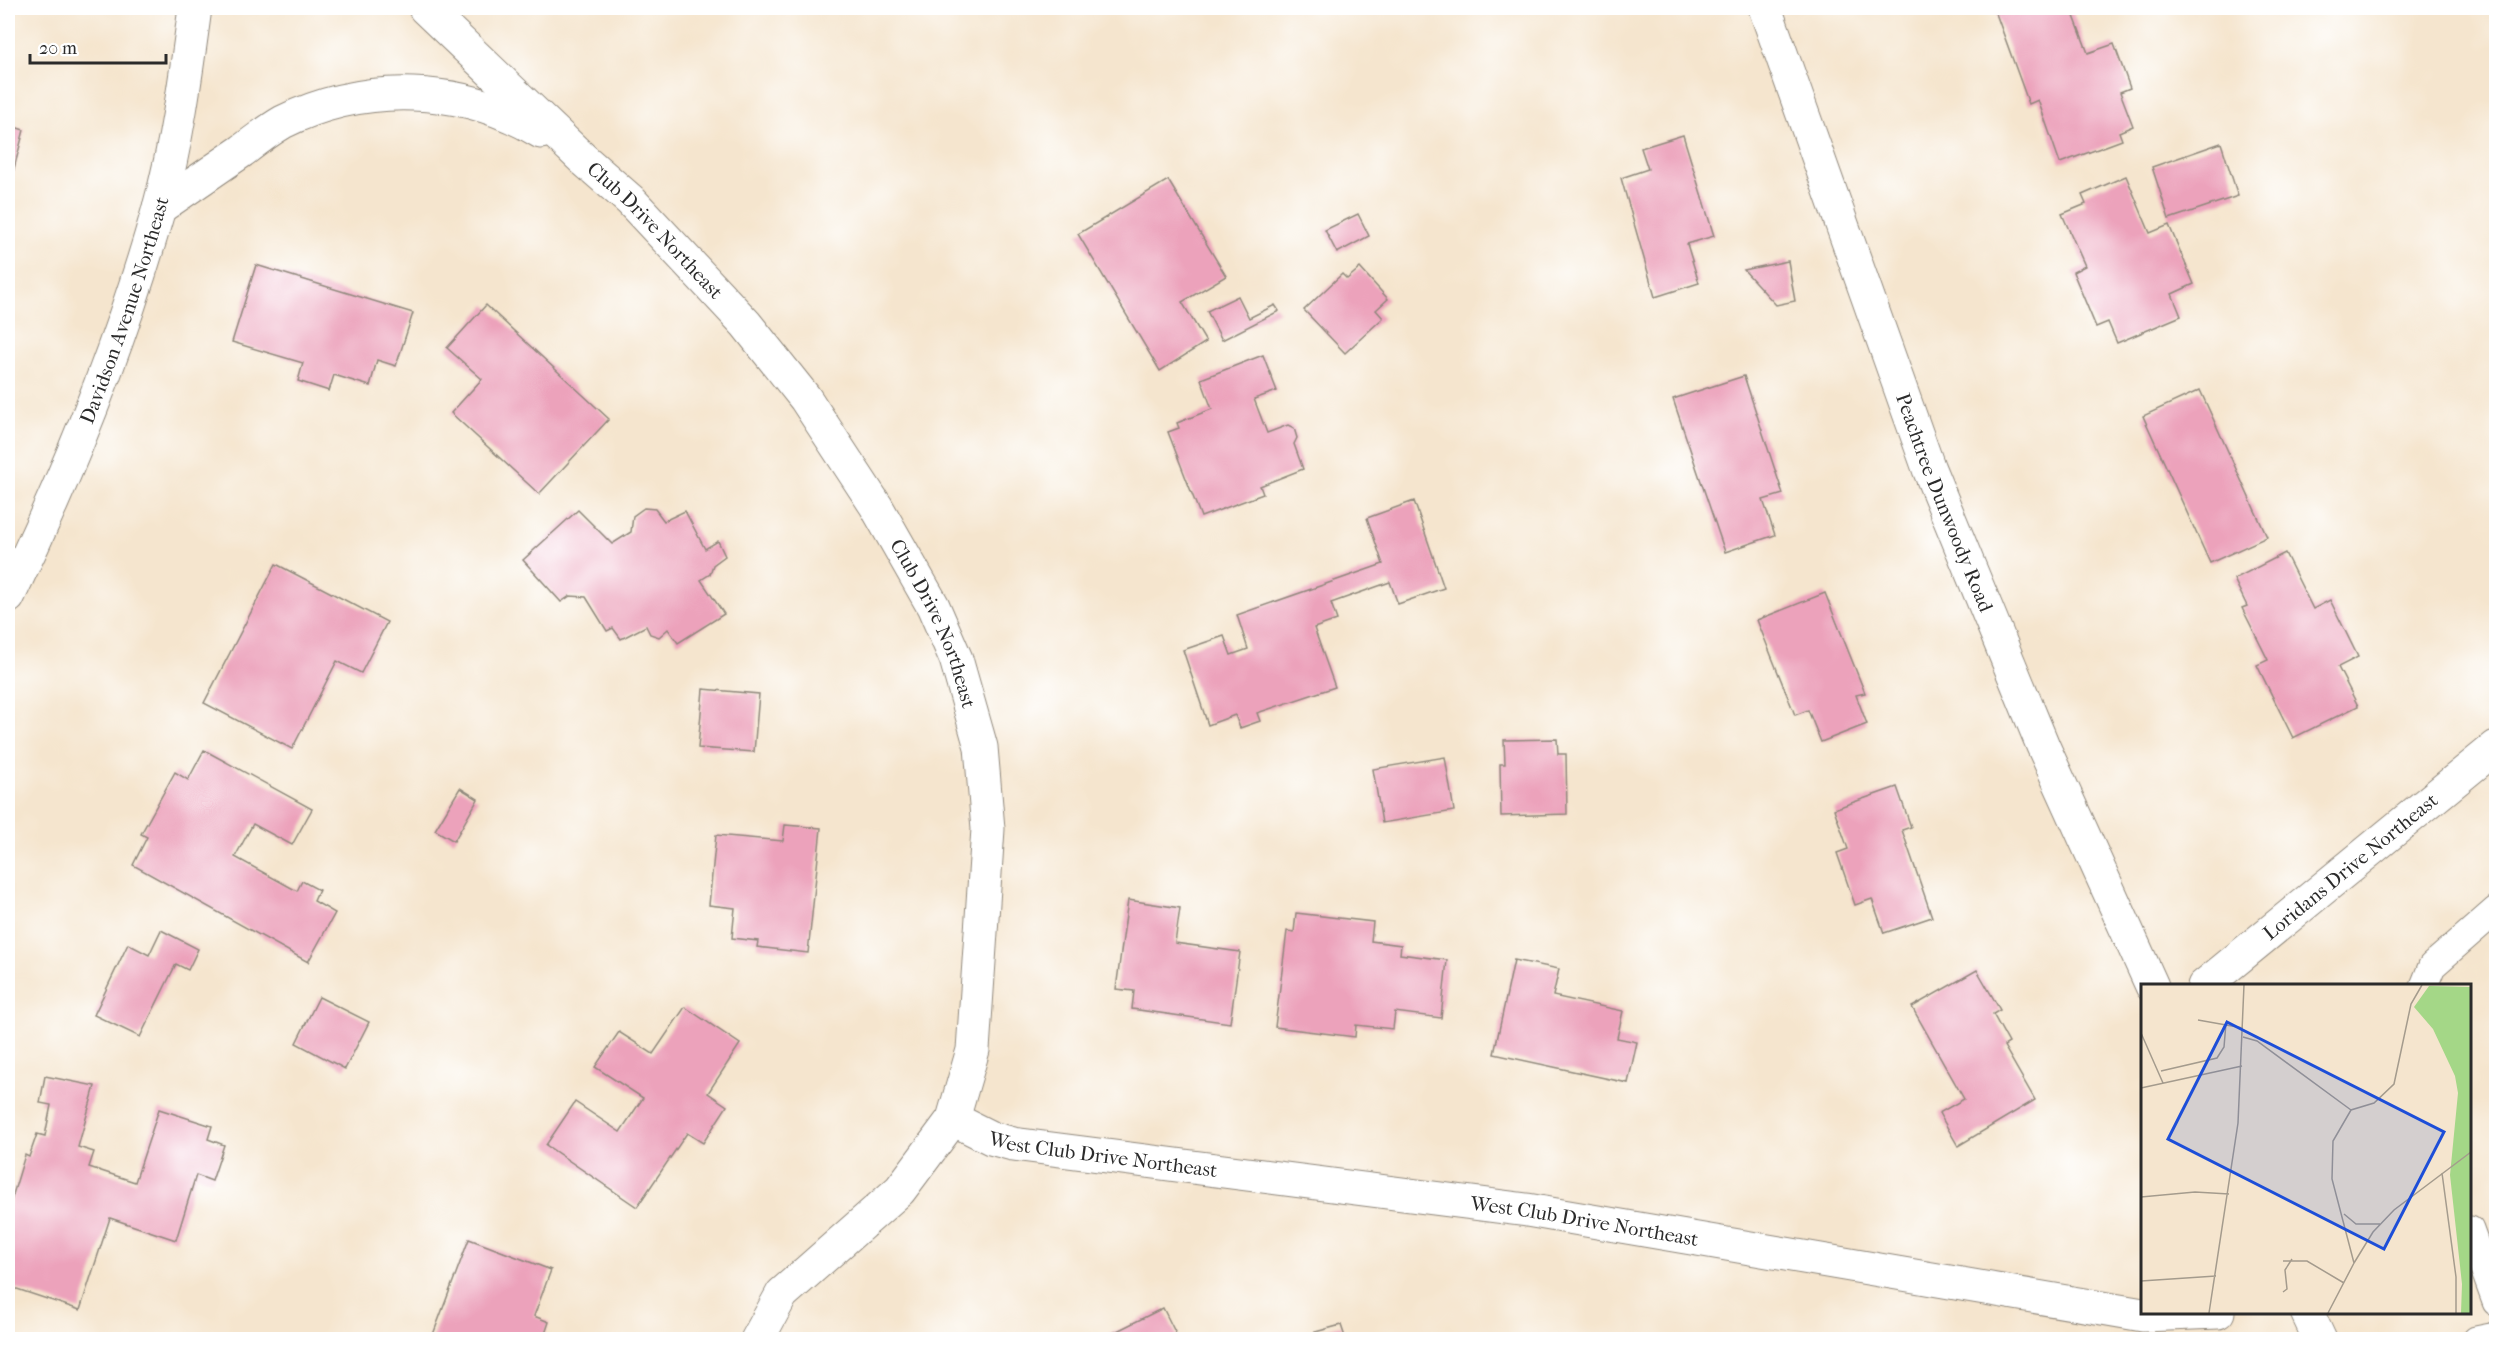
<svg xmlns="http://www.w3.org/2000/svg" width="2504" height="1347" viewBox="0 0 2504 1347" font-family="'IM FELL French Canon',serif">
	<rect width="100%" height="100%" fill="#fff"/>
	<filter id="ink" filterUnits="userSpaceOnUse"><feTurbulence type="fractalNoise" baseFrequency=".0167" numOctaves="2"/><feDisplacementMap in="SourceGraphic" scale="12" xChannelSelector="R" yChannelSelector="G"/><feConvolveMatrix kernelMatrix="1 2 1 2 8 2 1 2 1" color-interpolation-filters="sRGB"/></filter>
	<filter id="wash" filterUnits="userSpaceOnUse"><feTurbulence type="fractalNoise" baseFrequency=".008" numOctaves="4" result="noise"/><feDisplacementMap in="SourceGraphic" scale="24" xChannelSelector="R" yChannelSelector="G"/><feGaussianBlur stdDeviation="1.35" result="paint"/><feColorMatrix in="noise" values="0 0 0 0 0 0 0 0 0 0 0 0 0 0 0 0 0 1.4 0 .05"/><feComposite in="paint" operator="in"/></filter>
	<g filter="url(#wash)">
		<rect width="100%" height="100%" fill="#f5e5ce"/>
		<g id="blocks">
			<g fill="#eca2bb">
				<polygon points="1994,8 2071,8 2088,53 2114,44 2130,88 2120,92 2133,126 2119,132 2122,140 2060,163 2038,100 2029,104"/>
				<polygon points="8,125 24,130 10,184 8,183"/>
				<polygon points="1683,135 1714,236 1687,244 1699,283 1655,297 1621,178 1648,169 1641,148"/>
				<polygon points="2221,143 2238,196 2169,219 2152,167"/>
				<polygon points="2126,176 2150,233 2169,225 2194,284 2172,294 2181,316 2117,343 2108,322 2096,327 2073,272 2085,266 2062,214 2086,204 2082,195"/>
				<polygon points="1168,180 1226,276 1182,302 1206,342 1160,371 1078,234"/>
				<polygon points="1358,214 1369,236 1337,253 1325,230"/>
				<polygon points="1788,261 1795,301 1776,305 1744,270"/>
				<polygon points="256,265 413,313 396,366 377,360 370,386 334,375 329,391 298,381 303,363 232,342"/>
				<polygon points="1360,268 1388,299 1376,310 1383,318 1345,353 1304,310 1342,274 1347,279"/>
				<polygon points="1238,296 1249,318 1275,305 1279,311 1222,340 1207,311"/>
				<polygon points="486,305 609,419 539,494 451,413 482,379 447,348"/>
				<polygon points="1263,355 1277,391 1254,399 1267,433 1288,425 1294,428 1297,438 1294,444 1303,469 1260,486 1263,494 1201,517 1168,432 1179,428 1177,423 1212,409 1201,379"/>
				<polygon points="1744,376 1783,494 1763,500 1775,535 1725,552 1673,399"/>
				<polygon points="2200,390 2267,537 2210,563 2143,416"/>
				<polygon points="1414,501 1444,588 1398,604 1390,582 1331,603 1337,620 1314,628 1335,687 1257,713 1260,721 1240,728 1235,715 1208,725 1183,650 1224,636 1231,655 1248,649 1237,615 1383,564 1367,518"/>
				<polygon points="644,508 655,509 664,521 685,511 705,549 718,541 725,556 713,565 710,574 701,580 724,614 678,643 668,629 659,637 650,634 646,626 621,639 613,628 607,631 586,597 570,596 561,602 523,560 578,510 612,544 631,532 633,516"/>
				<polygon points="2285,553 2313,609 2330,600 2358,657 2338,667 2358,706 2293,738 2257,665 2268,660 2242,608 2247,606 2234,579"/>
				<polygon points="276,564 387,622 361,673 337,661 292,749 204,703"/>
				<polygon points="1825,593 1865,693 1856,695 1867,724 1821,742 1808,710 1795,715 1757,620"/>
				<polygon points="703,689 759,694 754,752 698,748"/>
				<polygon points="1557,739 1558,754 1566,754 1567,814 1501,816 1500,764 1505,764 1504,740"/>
				<polygon points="204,750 312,809 292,845 253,824 235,857 297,891 302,881 319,890 314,901 335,913 308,962 133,865 147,837 141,834 175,772 188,780"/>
				<polygon points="1445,757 1454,811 1382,823 1373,769"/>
				<polygon points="1897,787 1911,827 1902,830 1932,917 1884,933 1872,899 1855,905 1837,853 1848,849 1834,809"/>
				<polygon points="460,788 478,799 454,841 435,830"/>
				<polygon points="785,825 821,828 808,953 757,947 758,941 732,938 735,908 709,905 716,835 783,841"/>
				<polygon points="1128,900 1180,908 1175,943 1240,952 1230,1023 1132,1009 1134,991 1116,989"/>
				<polygon points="1296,913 1373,922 1371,941 1401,945 1400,954 1447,960 1441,1018 1395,1012 1393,1029 1356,1025 1355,1037 1275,1027 1287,931 1294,932"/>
				<polygon points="161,930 198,949 188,970 176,964 140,1037 94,1015 128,944 149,955"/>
				<polygon points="1514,960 1559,969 1553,996 1623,1011 1617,1038 1637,1042 1628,1083 1494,1054"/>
				<polygon points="1977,970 2000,1010 1993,1014 2009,1043 2004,1046 2035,1100 1958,1146 1939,1113 1964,1099 1912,1007"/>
				<polygon points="319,997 369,1022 345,1069 296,1043"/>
				<polygon points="685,1007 740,1044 708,1093 727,1106 703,1143 687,1133 637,1207 546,1145 575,1102 620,1132 643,1098 595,1067 619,1032 653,1054"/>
				<polygon points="45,1076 95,1086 78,1147 94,1152 89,1167 135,1182 159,1109 212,1126 208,1139 224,1145 212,1181 196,1175 176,1240 110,1218 80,1310 8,1286 8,1211 25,1155 29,1157 37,1134 45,1136 51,1105 40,1103"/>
				<polygon points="469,1239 551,1270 534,1316 549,1322 543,1340 431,1340"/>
				<polygon points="1163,1308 1179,1340 1099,1340"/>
				<polygon points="1341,1325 1346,1340 1310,1340 1308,1334"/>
			</g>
		</g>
	</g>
	<g filter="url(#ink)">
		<use href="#blocks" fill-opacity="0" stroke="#90887c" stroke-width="1.5"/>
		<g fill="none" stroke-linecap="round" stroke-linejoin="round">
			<g stroke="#90887c" stroke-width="29">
				<g id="lane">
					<polyline points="2424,986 2432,966 2496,910"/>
					<polyline points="2470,1230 2496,1302"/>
					<polyline points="2476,1340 2496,1336"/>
				</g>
			</g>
			<g stroke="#90887c" stroke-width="35">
				<g id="street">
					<path id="s1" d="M 425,8 L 583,159 L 630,200 L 746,324 L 805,398 L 876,506 L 933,606 L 956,659 L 981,747 L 988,829 L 973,1050 L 953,1119 L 900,1190 L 782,1294 L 757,1340"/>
					<path d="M 159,208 C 187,189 214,170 242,151 C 255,141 269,130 283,122 C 364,82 463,84 541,132"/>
					<path id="s2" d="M 8,597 C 69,472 121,343 159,208 C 177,143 186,75 195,8"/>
					<path id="s3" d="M 2204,986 L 2496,747"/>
					<path id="s4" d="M 953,1119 L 991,1138 L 1013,1144 L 1527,1210 L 2143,1315 L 2218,1312"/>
				</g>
			</g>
			<g stroke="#90887c" stroke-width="35">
				<g id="secondary">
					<path id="s5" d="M 1765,8 L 1929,469 L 2043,746 L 2152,986"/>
					<polyline points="2307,1312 2320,1340"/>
				</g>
			</g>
			<use href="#lane" stroke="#fff" stroke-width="27"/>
			<use href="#street" stroke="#fff" stroke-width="33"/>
			<use href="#secondary" stroke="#fff" stroke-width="33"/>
		</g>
	</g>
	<g text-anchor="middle" stroke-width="4.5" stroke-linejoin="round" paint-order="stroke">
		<g font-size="20" fill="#2b2b2b" stroke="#fff">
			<text dy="7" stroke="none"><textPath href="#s1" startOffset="320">Club Drive Northeast</textPath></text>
			<text dy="7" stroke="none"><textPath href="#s2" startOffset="310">Davidson Avenue Northeast</textPath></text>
			<text dy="7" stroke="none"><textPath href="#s5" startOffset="526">Peachtree Dunwoody Road</textPath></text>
			<text dy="7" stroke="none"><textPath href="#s1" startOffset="806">Club Drive Northeast</textPath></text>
			<text dy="7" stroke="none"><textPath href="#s3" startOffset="189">Loridans Drive Northeast</textPath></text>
			<text dy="7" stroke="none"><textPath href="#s4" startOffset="156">West Club Drive Northeast</textPath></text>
			<text dy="7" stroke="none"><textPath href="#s4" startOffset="642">West Club Drive Northeast</textPath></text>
		</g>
	</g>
	<g transform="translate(2141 984)">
		<rect width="330" height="330" fill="#f5e5ce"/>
		<path d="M 288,2 L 330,3 L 330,329 L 320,329 L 321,300 L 309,191 L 317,109 L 314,92 L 292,45 L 273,23 Z" fill="#a4d787"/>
		<path fill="none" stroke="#a49b8d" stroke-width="1.5" d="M 57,36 L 102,44M 0,49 L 22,99M 102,53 L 116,57 L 210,126M 20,87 L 76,74 L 83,63 L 85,39M 0,104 L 101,82M 301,189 L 315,293 L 315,329M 0,213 L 54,208 L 88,210M 203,230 L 215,240 L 239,240M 142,277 L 166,277 L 203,299M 213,279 L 232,248 L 253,226 L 330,168M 0,297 L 75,292M 142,308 L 146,305 L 144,286 L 151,275M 68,329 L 97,139 L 103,1M 187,329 L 213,279 L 191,195 L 192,157 L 210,126 L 233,119 L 253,100 L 270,20 L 281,1"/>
		<path fill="#1d4ed8" fill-opacity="0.15" stroke="#1d4ed8" stroke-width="3" d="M 86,38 L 303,148 L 243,265 L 27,155 Z"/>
		<rect width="330" height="330" fill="none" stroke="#2b2b2b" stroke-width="3"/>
	</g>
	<rect width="2504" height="1347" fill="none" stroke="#fff" stroke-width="30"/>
	<path d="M30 54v9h136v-9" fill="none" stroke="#2b2b2b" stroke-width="3"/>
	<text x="39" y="54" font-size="18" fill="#2b2b2b" stroke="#ffffff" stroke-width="4.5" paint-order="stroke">20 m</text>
</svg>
